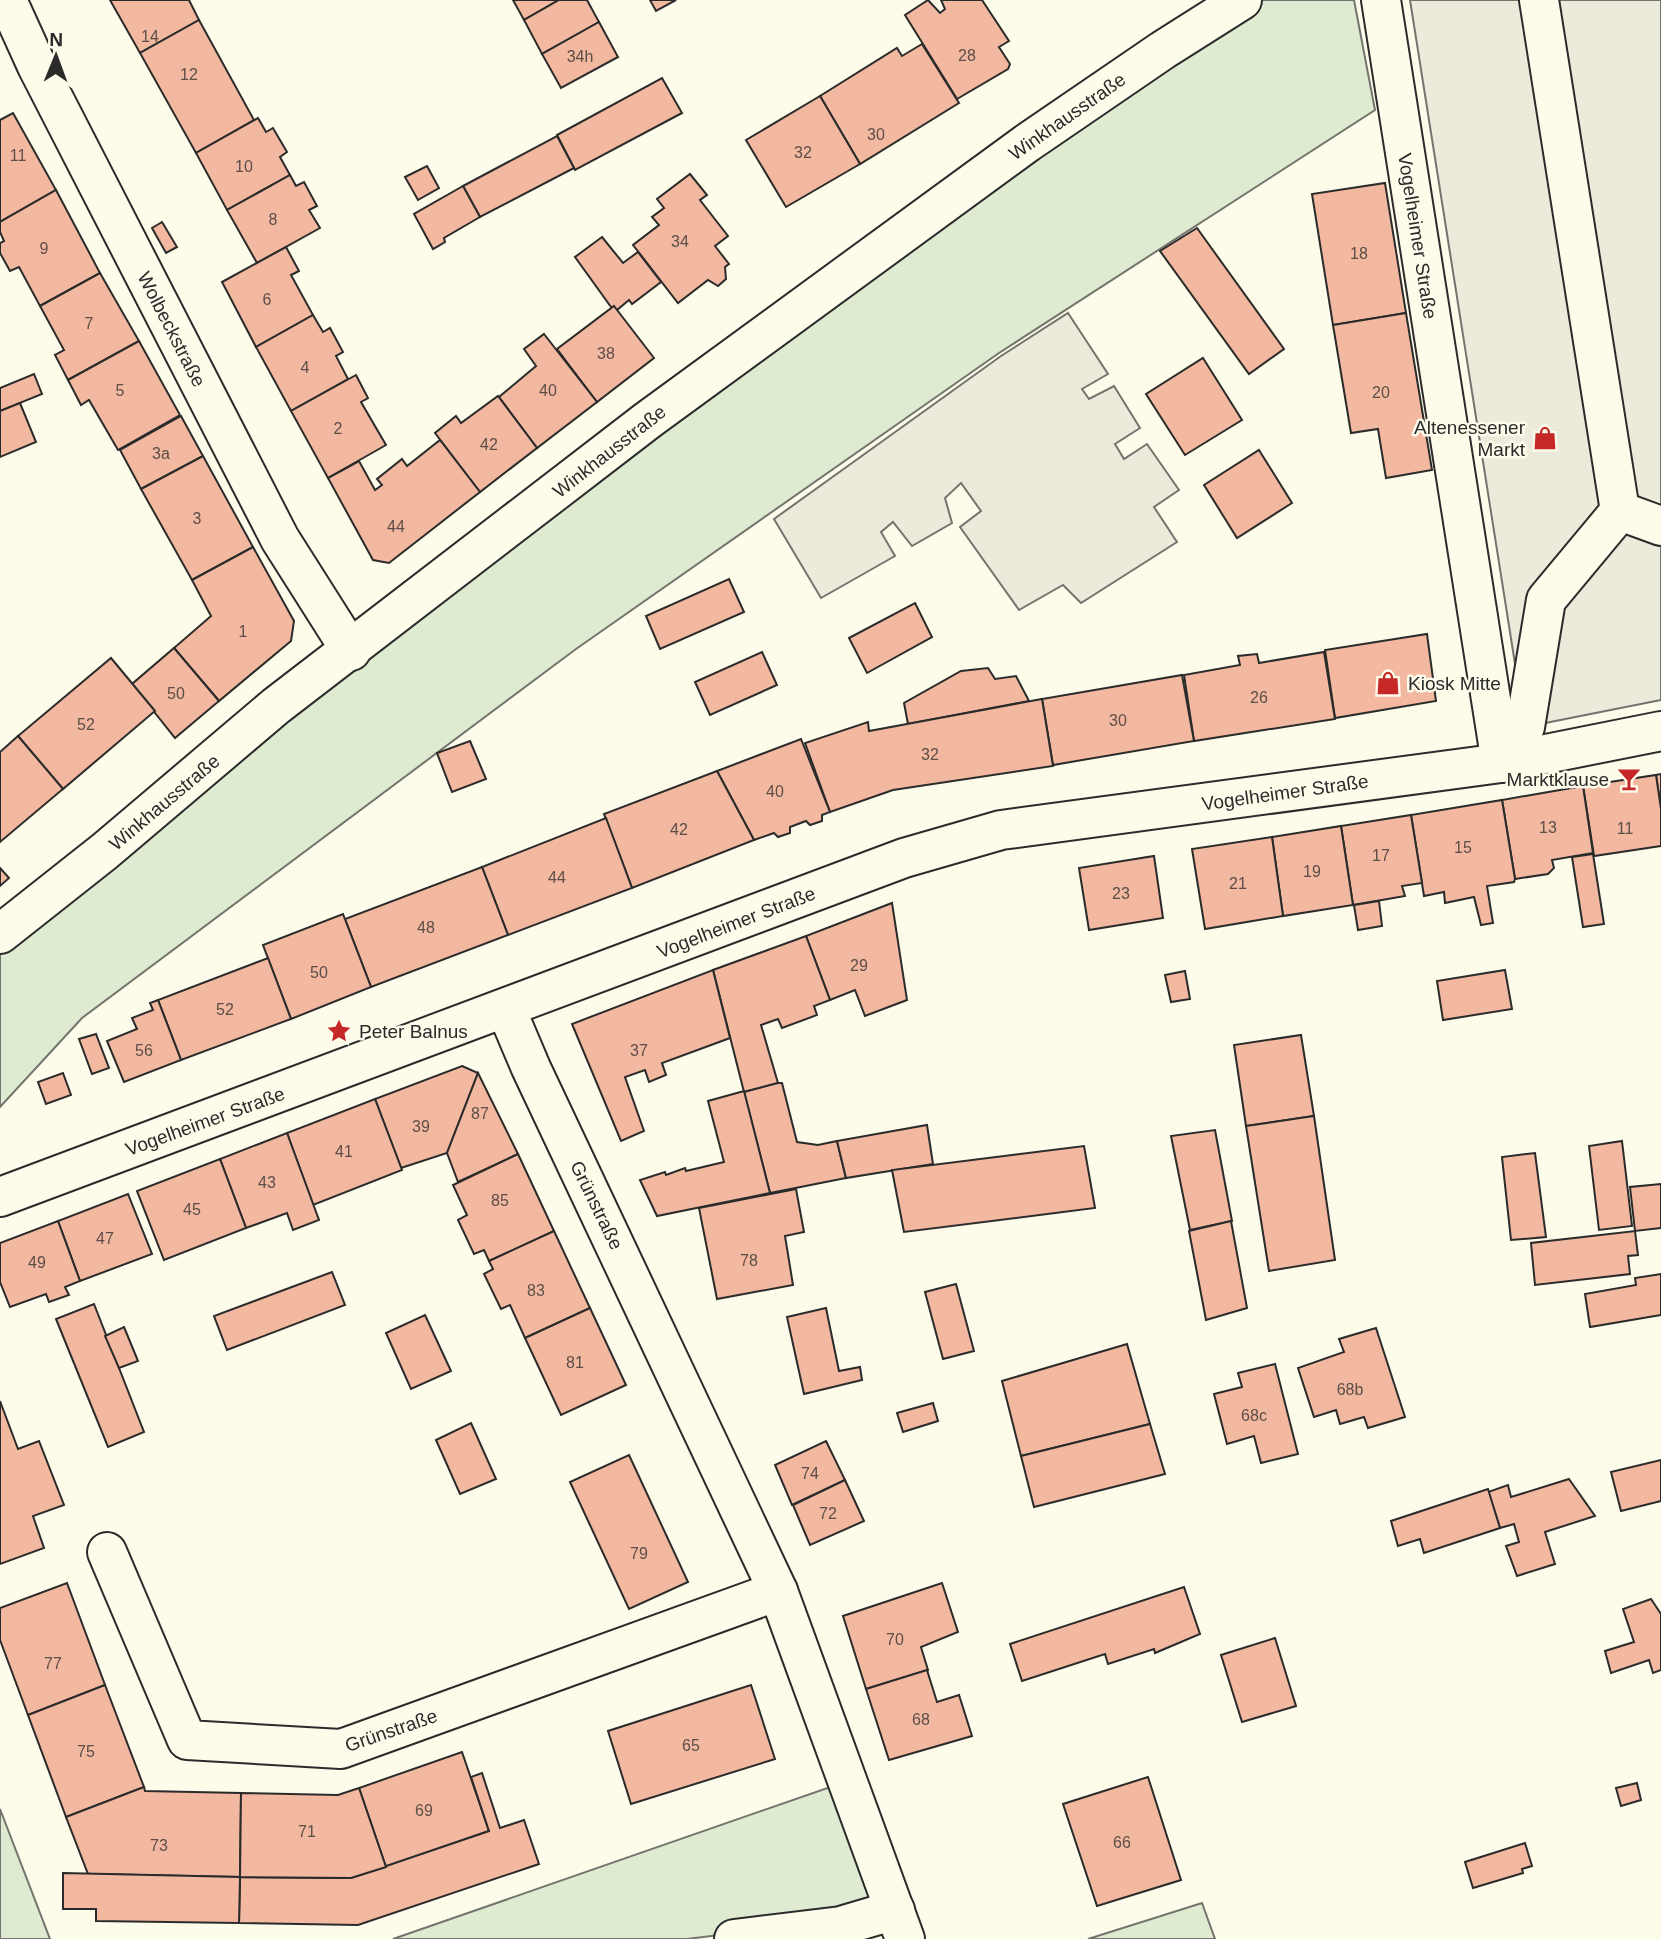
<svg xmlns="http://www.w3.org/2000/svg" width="1661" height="1939" viewBox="0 0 1661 1939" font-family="Arial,sans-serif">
	<rect width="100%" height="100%" fill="#fdfbea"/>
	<g fill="#deebd1" stroke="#74746e" stroke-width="2">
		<polygon points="1254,0 1354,0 1375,110 999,353 576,649 82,1018 0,1107 0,937 277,707"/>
		<polygon points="839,1784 883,1905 840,1920 687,1939 393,1939"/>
		<polygon points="0,1809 50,1939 0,1939"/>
		<polygon points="1202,1903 1215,1939 1088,1939"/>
	</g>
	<g fill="#eceadb" stroke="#74746e" stroke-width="2">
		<polygon points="1410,0 1661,0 1661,700 1525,727"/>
		<polygon points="1068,313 1108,374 1082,389 1089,399 1114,386 1140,428 1115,444 1124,459 1147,444 1179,490 1154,507 1177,542 1081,603 1063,585 1019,610 960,527 981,511 961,483 945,498 952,523 912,546 893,522 881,532 895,556 821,598 774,519 1001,356"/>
	</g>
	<g fill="#f2b8a0" stroke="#2b2b2b" stroke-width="2">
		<polygon points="110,0 189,0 199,20 140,53"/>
		<polygon points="513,0 559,0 524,20"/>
		<polygon points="559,0 587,0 599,22 542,54 524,20"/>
		<polygon points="650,0 676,0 656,11"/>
		<polygon points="928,0 940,13 945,9 941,0 982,0 1009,41 999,47 1010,64 1008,69 957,99 905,15"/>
		<polygon points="199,20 254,120 196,153 140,53"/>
		<polygon points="599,22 618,57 561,88 542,54"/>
		<polygon points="922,44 959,103 860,164 820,96 897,48 902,56"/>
		<polygon points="662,78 682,113 575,170 557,135"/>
		<polygon points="820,96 860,164 786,207 746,140"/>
		<polygon points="13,113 56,190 0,222 0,120"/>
		<polygon points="258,118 266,132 273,128 287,152 280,157 290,175 227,210 196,153"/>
		<polygon points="557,136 574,168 480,217 463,186"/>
		<polygon points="427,166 439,188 418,200 405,177"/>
		<polygon points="690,174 707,195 700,200 728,236 715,246 729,264 725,267 726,279 718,286 708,280 678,303 633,245 659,225 652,217 664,208 657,199"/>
		<polygon points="290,175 296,186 304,182 317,206 309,210 320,228 257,263 227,210"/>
		<polygon points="1385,183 1406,313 1333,325 1312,194"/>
		<polygon points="463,186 480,217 444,238 445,242 433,249 414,214"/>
		<polygon points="56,190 100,273 40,306 19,267 10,271 0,253 0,243 4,241 0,232 0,222"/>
		<polygon points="162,222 177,247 166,253 152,228"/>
		<polygon points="1197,228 1284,349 1249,374 1160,251"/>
		<polygon points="602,237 623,263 638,252 661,282 632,304 629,300 617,310 611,307 575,257"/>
		<polygon points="286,247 299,271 291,275 313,315 256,347 222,282"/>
		<polygon points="100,273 139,341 68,380 55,355 64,350 40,306"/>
		<polygon points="614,306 654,358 597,402 557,349"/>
		<polygon points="1406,313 1432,470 1386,478 1378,429 1351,433 1333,325"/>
		<polygon points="313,315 323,332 330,328 343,352 336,356 348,379 291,411 256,347"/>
		<polygon points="544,334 597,402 537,448 499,397 536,366 524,349"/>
		<polygon points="139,341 180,415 118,450 89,400 81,405 68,380"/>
		<polygon points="1203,358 1242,420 1185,455 1146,394"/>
		<polygon points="34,374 42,394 0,411 0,388"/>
		<polygon points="356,375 368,398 361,402 386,445 328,478 291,411"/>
		<polygon points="498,396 537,448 480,492 435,433 456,416 461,423"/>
		<polygon points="20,403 36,442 0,457 0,411"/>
		<polygon points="181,416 203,456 141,489 120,450"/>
		<polygon points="440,440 480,492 389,563 373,560 328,478 359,461 375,490 382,485 377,479 402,459 407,466"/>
		<polygon points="1259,450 1292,503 1237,538 1204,485"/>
		<polygon points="203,456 253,547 192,580 141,489"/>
		<polygon points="253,547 294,621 291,641 219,701 174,648 211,616 192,580"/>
		<polygon points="729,579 744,612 660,649 646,616"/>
		<polygon points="915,603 932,637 867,673 849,638"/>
		<polygon points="1427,634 1436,701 1335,718 1325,650"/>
		<polygon points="174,648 219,701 175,738 132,684"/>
		<polygon points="762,652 777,685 710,715 695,682"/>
		<polygon points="1324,652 1335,719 1194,741 1184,675 1240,665 1238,656 1257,654 1259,663"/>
		<polygon points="111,658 155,711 63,789 18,736"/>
		<polygon points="988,668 995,679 1016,676 1029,701 908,724 904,703 961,671"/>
		<polygon points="1182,675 1194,741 1053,765 1042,699"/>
		<polygon points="1042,699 1053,766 893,790 830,812 805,743 868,722 869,731"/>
		<polygon points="18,736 63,789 0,842 0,752"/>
		<polygon points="801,739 830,812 822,815 822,821 810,825 806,821 790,827 790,833 778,837 774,833 754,840 717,771"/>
		<polygon points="470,741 486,779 452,792 437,753"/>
		<polygon points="717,771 754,840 632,888 604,814"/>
		<polygon points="1661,774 1661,809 1656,775"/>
		<polygon points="1656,775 1661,809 1661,846 1594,856 1583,786"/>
		<polygon points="1583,786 1593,853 1552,860 1554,868 1548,874 1515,879 1502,800"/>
		<polygon points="1502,800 1515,879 1514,882 1487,886 1493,923 1481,925 1474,897 1445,903 1444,892 1424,896 1411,815"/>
		<polygon points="1411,815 1422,883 1402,886 1405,896 1353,905 1341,826"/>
		<polygon points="606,818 632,888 508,935 482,867"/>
		<polygon points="1341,826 1353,905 1283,916 1272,837"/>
		<polygon points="1272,837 1283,916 1205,929 1192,849"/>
		<polygon points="1593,854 1604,924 1583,927 1572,857"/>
		<polygon points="1154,856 1163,918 1089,930 1079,868"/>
		<polygon points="482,867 508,935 371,987 345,919"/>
		<polygon points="0,868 9,878 0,886"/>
		<polygon points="1379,901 1382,926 1358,930 1354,905"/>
		<polygon points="892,903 907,1000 865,1016 855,990 830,1000 806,936"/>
		<polygon points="343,914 371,987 291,1019 263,945"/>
		<polygon points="806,936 830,1000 814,1006 817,1015 782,1028 778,1019 761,1025 778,1083 744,1092 713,970"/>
		<polygon points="268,958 291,1019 181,1060 158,1000"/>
		<polygon points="713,970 730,1038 662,1063 666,1075 649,1082 645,1070 625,1077 644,1131 621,1141 572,1024"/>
		<polygon points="1505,970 1512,1009 1443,1020 1437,981"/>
		<polygon points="1185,971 1190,999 1171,1002 1165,975"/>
		<polygon points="158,1000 181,1060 124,1082 107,1041 137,1029 132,1018 153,1010 150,1003"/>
		<polygon points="96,1034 109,1068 92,1074 79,1039"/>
		<polygon points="1301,1035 1314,1116 1246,1126 1234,1045"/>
		<polygon points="462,1066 478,1073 447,1153 401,1168 375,1099"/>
		<polygon points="63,1073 71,1095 46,1104 38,1082"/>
		<polygon points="478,1073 518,1154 458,1182 447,1153"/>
		<polygon points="778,1083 782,1083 797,1142 818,1145 837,1141 846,1178 770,1193 744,1092"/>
		<polygon points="744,1091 770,1193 657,1216 640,1180 665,1172 666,1175 685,1168 686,1171 724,1162 708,1101"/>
		<polygon points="375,1099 402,1170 313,1205 287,1133"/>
		<polygon points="1314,1116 1335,1260 1269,1271 1246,1126"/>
		<polygon points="927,1125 933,1164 846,1178 837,1141"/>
		<polygon points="1215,1130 1232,1221 1190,1230 1171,1136"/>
		<polygon points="287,1133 319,1220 293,1230 287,1213 246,1228 220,1159"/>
		<polygon points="1622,1141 1632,1226 1599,1230 1589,1146"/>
		<polygon points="1084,1146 1095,1208 904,1232 892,1170"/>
		<polygon points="1535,1153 1546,1237 1511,1240 1502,1157"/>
		<polygon points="518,1154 554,1231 489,1261 484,1250 474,1254 458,1220 467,1215 453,1185"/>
		<polygon points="220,1159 246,1228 164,1260 137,1191"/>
		<polygon points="1661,1184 1661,1228 1635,1231 1630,1187"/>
		<polygon points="796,1189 804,1232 785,1236 793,1285 717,1299 699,1208"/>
		<polygon points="128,1194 152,1254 80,1281 58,1221"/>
		<polygon points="58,1221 80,1281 65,1287 69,1295 49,1302 46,1294 10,1307 0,1282 0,1243"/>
		<polygon points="1231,1221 1247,1308 1206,1320 1189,1231"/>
		<polygon points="554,1231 590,1308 525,1338 510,1305 501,1309 484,1274 493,1269 489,1261"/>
		<polygon points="1635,1231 1638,1255 1628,1256 1630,1274 1535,1285 1531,1243"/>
		<polygon points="332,1272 345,1305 227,1350 214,1316"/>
		<polygon points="1661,1274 1661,1315 1590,1327 1585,1294 1636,1285 1635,1278"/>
		<polygon points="956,1284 974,1351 943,1359 925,1292"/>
		<polygon points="94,1304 144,1432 108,1447 56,1319"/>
		<polygon points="590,1308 626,1385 561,1415 525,1338"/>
		<polygon points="826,1308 839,1371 860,1367 862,1380 804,1394 787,1317"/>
		<polygon points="425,1315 451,1371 411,1389 386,1333"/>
		<polygon points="124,1327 138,1361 119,1368 105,1336"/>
		<polygon points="1376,1328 1405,1417 1368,1428 1364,1417 1340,1424 1336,1410 1314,1417 1298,1368 1344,1352 1339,1339"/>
		<polygon points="1127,1344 1150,1424 1021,1456 1002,1381"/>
		<polygon points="1275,1364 1298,1454 1261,1463 1254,1436 1227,1444 1214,1394 1242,1387 1238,1373"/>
		<polygon points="0,1401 18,1449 39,1441 64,1505 33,1516 44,1548 0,1564"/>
		<polygon points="933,1403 938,1421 903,1432 897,1413"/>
		<polygon points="471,1423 496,1479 460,1494 436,1440"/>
		<polygon points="1150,1424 1165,1474 1034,1507 1021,1456"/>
		<polygon points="826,1441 845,1480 792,1505 775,1465"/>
		<polygon points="629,1455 688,1582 629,1609 570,1482"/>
		<polygon points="1661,1460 1661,1501 1621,1511 1611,1472"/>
		<polygon points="1569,1479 1595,1516 1545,1532 1555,1564 1517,1576 1506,1546 1519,1542 1514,1524 1500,1528 1488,1492 1508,1485 1511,1497"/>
		<polygon points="845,1480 864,1521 810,1545 793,1505"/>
		<polygon points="1488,1489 1500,1528 1424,1553 1420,1539 1398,1546 1391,1521"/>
		<polygon points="67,1583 105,1685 28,1715 0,1640 0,1608"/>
		<polygon points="942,1583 958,1632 921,1647 928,1670 866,1689 843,1616"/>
		<polygon points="1184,1587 1200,1634 1155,1653 1154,1649 1108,1664 1105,1654 1022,1681 1010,1644"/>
		<polygon points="1651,1599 1661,1614 1661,1670 1653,1673 1649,1660 1611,1673 1605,1651 1634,1642 1623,1609"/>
		<polygon points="1275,1638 1296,1706 1242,1722 1221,1655"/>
		<polygon points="927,1670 937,1702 959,1695 972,1736 889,1760 866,1689"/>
		<polygon points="105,1685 144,1787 66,1817 28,1715"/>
		<polygon points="751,1685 775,1759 631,1804 608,1731"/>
		<polygon points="462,1752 489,1831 386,1867 359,1788"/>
		<polygon points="482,1773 500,1828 524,1820 539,1864 358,1925 239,1923 240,1877 351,1878 489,1831 471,1777"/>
		<polygon points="1148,1777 1181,1880 1097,1906 1063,1804"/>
		<polygon points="1637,1783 1641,1800 1621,1806 1616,1788"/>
		<polygon points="144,1787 145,1791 241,1793 240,1877 88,1874 66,1817"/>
		<polygon points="359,1788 386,1867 351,1878 240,1877 241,1793 338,1795"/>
		<polygon points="1525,1843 1532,1866 1522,1869 1523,1873 1473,1888 1465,1862"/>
		<polygon points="63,1873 240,1877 239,1923 96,1921 96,1909 63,1909"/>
	</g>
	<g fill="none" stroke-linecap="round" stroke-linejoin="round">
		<g stroke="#2b2b2b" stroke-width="42">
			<g id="minor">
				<polyline points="7,0 37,66 280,539 351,651"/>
				<polyline points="1381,0 1501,763"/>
				<polyline points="1620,511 1661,526"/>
				<polyline points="1525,727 1546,600 1620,511 1539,0"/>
				<polyline points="0,934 105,851 276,706 648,420 1027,143 1163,50 1242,0"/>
				<polyline points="506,1009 531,1068 778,1591 905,1939"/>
				<polyline points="107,1552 187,1740 341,1749 778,1591"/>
				<polyline points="734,1939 841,1926 895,1910"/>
			</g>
		</g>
		<g stroke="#2b2b2b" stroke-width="42">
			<polyline id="major" points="0,1197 904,858 1001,830 1501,763 1661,731"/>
		</g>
		<use href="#minor" stroke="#fdfbea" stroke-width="38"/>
		<use href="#major" stroke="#fdfbea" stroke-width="38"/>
	</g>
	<defs>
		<g id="shop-bare" transform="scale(1.89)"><path d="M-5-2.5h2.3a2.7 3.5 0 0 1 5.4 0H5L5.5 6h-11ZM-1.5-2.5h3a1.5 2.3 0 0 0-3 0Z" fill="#c62828" stroke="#fdfbea" stroke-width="2.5" paint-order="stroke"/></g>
		<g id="bar-bare" transform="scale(1.89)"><path d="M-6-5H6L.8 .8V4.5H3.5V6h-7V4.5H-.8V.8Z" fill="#c62828" stroke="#fdfbea" stroke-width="2.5" paint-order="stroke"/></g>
		<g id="sight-bare" transform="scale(1.89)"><path d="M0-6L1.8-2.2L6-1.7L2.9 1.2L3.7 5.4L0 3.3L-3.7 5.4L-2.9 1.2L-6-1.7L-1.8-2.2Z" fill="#c62828" stroke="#fdfbea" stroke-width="2.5" paint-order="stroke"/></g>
	</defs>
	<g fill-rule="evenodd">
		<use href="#shop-bare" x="1545" y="438"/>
		<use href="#shop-bare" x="1388" y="683"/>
		<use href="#bar-bare" x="1629" y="779"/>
		<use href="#sight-bare" x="339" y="1031"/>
	</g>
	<g text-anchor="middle" stroke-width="5" stroke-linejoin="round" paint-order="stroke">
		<g font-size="16" fill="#5d4e48">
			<text x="150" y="42">14</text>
			<text x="967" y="61">28</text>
			<text x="580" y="62">34h</text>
			<text x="189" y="80">12</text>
			<text x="876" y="140">30</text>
			<text x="803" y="158">32</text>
			<text x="18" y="161">11</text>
			<text x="244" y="172">10</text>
			<text x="273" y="225">8</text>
			<text x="680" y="247">34</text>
			<text x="44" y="254">9</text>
			<text x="1359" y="259">18</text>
			<text x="267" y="305">6</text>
			<text x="89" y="329">7</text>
			<text x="606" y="359">38</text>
			<text x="305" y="373">4</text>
			<text x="120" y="396">5</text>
			<text x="548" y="396">40</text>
			<text x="1381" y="398">20</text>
			<text x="338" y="434">2</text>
			<text x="489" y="450">42</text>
			<text x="161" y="459">3a</text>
			<text x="197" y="524">3</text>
			<text x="396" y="532">44</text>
			<text x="243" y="637">1</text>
			<text x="176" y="699">50</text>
			<text x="1259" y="703">26</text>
			<text x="1118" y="726">30</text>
			<text x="86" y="730">52</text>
			<text x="930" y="760">32</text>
			<text x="775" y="797">40</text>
			<text x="1548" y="833">13</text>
			<text x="1625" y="834">11</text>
			<text x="679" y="835">42</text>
			<text x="1463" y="853">15</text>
			<text x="1381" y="861">17</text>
			<text x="1312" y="877">19</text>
			<text x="557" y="883">44</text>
			<text x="1238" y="889">21</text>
			<text x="1121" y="899">23</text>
			<text x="426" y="933">48</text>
			<text x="859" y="971">29</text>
			<text x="319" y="978">50</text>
			<text x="225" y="1015">52</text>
			<text x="144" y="1056">56</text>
			<text x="639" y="1056">37</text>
			<text x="480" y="1119">87</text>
			<text x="421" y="1132">39</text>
			<text x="344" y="1157">41</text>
			<text x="267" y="1188">43</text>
			<text x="500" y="1206">85</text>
			<text x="192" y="1215">45</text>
			<text x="105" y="1244">47</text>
			<text x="749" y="1266">78</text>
			<text x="37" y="1268">49</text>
			<text x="536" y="1296">83</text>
			<text x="575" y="1368">81</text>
			<text x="1350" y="1395">68b</text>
			<text x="1254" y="1421">68c</text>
			<text x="810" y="1479">74</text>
			<text x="828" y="1519">72</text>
			<text x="639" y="1559">79</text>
			<text x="895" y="1645">70</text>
			<text x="53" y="1669">77</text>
			<text x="921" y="1725">68</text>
			<text x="691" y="1751">65</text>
			<text x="86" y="1757">75</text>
			<text x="424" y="1816">69</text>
			<text x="307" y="1837">71</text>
			<text x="1122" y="1848">66</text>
			<text x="159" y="1851">73</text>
		</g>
		<g font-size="19" fill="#2b2b2b" stroke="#fdfbea">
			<text transform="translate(1067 116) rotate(-35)" y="7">Winkhausstraße</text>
			<text transform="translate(1418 236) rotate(81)" y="7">Vogelheimer Straße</text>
			<text transform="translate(172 329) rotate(63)" y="7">Wolbeckstraße</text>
			<text transform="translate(609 451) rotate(-38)" y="7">Winkhausstraße</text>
			<text transform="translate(1285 792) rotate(-8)" y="7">Vogelheimer Straße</text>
			<text transform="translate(164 802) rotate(-40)" y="7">Winkhausstraße</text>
			<text transform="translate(736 922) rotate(-21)" y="7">Vogelheimer Straße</text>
			<text transform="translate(205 1121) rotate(-20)" y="7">Vogelheimer Straße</text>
			<text transform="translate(597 1205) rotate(64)" y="7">Grünstraße</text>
			<text transform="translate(391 1730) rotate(-19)" y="7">Grünstraße</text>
		</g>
		<g font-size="19" fill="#2b2b2b" stroke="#fdfbea" text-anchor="end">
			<text x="1525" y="434">Altenessener<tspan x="1525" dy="22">Markt</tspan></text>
			<text x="1408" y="690" text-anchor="start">Kiosk Mitte</text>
			<text x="1609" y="786">Marktklause</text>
			<text x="359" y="1038" text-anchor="start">Peter Balnus</text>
		</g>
	</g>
	<g transform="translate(56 56) rotate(1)" stroke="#fdfbea" stroke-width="5" paint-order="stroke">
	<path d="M0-5L12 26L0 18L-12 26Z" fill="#2b2b2b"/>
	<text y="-10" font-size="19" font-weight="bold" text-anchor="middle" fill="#2b2b2b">N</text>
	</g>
</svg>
